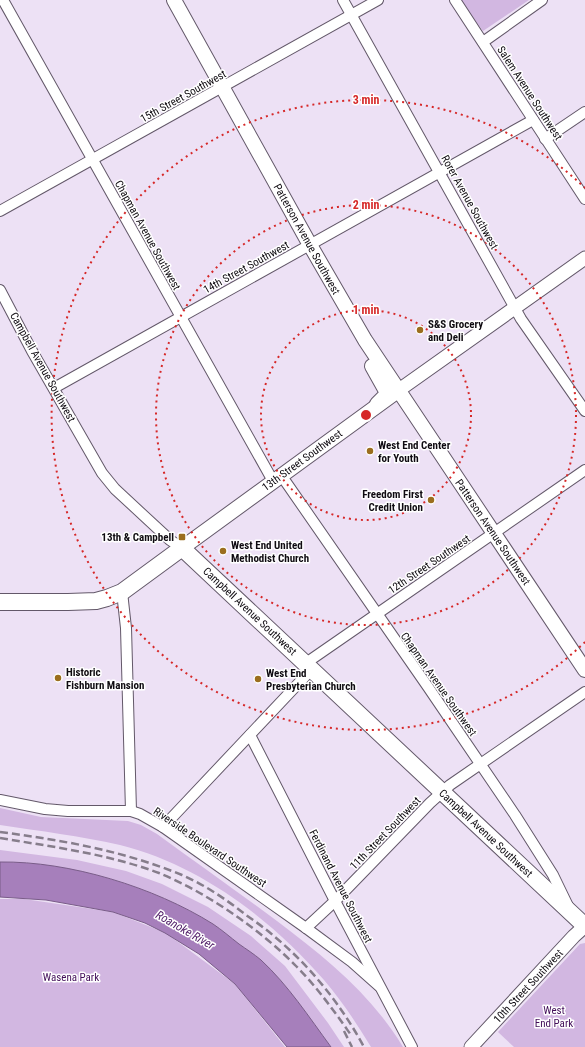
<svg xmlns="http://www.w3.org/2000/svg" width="585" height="1047" viewBox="0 0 585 1047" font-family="'Roboto Condensed',sans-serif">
	<rect width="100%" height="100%" fill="#ede1f5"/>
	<g fill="#d2b7e1">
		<polygon points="459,0 529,0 483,31"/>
		<path d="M 0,808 L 41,817 L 128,821 L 141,825 L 157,834 C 197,863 238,892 277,921 C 326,958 371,994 403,1047 L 371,1047 C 357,1024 342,1001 324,980 C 271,919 200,865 120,845 C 80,836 40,831 0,825 Z"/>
		<path d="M 0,850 L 77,860 L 126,871 L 162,884 L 208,907 L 251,936 L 285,966 L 328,1023 L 344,1047 L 331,1047 C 309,1017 288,985 261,960 C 254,954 246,949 239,944 C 230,937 222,930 213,924 C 154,887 69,861 0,862 Z"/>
		<polygon points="0,899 24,899 113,912 166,933 235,984 285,1047 0,1047"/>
		<polygon points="585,943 585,1047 514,1047 498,1032 580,944"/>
	</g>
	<path fill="#a67fbb" stroke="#795c88" d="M 0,862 C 69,861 154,887 213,924 C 222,930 230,937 239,944 C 246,949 254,954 261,960 C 288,985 309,1017 331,1047 L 287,1047 L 235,984 L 199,954 L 165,933 L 145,923 L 113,912 L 46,900 L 0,897 Z"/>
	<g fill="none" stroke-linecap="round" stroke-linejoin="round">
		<g stroke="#635869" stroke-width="12">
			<g id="minor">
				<polyline points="3,0 273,481"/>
				<polyline points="343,0 521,319 585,411"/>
				<polyline points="455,0 585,199"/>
				<polyline points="483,42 542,0"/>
				<polyline points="545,139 585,112"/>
				<polyline points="0,211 378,0"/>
				<polyline points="0,290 32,351 102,473 115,489 170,540 182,548"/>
				<polyline points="54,388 533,120"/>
				<polyline points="281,475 428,687 515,815 553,875 568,906"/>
				<polyline points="122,592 126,628 131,811"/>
				<polyline points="306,663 585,470"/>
				<polyline points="250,735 335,901 412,1047"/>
				<polyline points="0,800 45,809 68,811 131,811 140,814 163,827 306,928 352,962 379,986"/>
				<polyline points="163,827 312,669"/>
				<polyline points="306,928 335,901 430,803 450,785 585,692"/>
			</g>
		</g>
		<g stroke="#635869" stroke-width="15">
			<g id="tertiary">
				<polyline points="399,390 585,258"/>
				<polyline points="471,1047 574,936 585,926"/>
			</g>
		</g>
		<g stroke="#635869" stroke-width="16">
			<g id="secondary">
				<polyline points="174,0 310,245 365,340 585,670"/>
				<polyline points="372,366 386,391 385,396 377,404"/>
				<polyline points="182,548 399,390"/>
			</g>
		</g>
		<g stroke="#635869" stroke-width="18">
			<polyline id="primary" points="0,602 68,602 96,601 107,598 122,592 182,548 585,926"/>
		</g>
		<use href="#minor" stroke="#fff" stroke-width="10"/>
		<use href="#tertiary" stroke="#fff" stroke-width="13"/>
		<use href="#secondary" stroke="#fff" stroke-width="14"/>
		<use href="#primary" stroke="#fff" stroke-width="16"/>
		<g stroke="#867d8b" stroke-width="2.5" stroke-dasharray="8 4" stroke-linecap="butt">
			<path d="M 0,832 C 62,840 124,851 182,875 C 205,885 227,900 246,915 C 256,922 266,929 275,937 C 311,967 342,1006 364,1047"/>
			<path d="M 0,838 C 54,847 108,854 159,873 C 206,892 261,930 296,966 C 317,987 334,1011 351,1035"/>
			<polyline points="344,1031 352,1047"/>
		</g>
	</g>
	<g fill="none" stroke="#d62828" stroke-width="2" stroke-dasharray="2 4">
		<circle cx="366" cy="415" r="105"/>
		<circle cx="366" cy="415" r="210"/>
		<path d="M585 642A315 315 0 1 1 585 188"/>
	</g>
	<g fill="#9b6e1e" stroke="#fff" stroke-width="1.5">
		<circle cx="420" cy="330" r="4"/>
		<circle cx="370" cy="451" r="4"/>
		<circle cx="431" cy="500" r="4"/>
		<rect x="178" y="533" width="8" height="8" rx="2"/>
		<circle cx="223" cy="551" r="4"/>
		<circle cx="58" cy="678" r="4"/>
		<circle cx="258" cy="679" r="4"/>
	</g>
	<g text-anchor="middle" stroke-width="3" stroke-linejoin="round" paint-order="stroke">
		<g font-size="11" fill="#0f0b11" stroke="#fff">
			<text transform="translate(530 93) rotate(57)" y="4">Salem Avenue Southwest</text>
			<text transform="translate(183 96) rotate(-29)" y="4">15th Street Southwest</text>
			<text transform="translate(470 202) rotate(61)" y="4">Rorer Avenue Southwest</text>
			<text transform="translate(148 235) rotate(61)" y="4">Chapman Avenue Southwest</text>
			<text transform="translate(307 239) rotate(61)" y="4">Patterson Avenue Southwest</text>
			<text transform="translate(246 267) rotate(-29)" y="4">14th Street Southwest</text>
			<text transform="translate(43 367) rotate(61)" y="4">Campbell Avenue Southwest</text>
			<text transform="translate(302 460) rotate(-36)" y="4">13th Street Southwest</text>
			<text transform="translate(493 532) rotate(56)" y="4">Patterson Avenue Southwest</text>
			<text transform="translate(429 564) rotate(-34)" y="4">12th Street Southwest</text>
			<text transform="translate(250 611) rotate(43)" y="4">Campbell Avenue Southwest</text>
			<text transform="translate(439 684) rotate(55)" y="4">Chapman Avenue Southwest</text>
			<text transform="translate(385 833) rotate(-46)" y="4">11th Street Southwest</text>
			<text transform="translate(486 833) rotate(43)" y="4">Campbell Avenue Southwest</text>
			<text transform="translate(210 847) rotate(34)" y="4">Riverside Boulevard Southwest</text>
			<text transform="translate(341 886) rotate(63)" y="4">Ferdinand Avenue Southwest</text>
			<text transform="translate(528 986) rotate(-47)" y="4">10th Street Southwest</text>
		</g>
		<g font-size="11" font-weight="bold" fill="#0f0b11" stroke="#fff" text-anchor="start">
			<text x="428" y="328">S&amp;S Grocery<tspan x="428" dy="13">and Deli</tspan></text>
			<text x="378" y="449">West End Center<tspan x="378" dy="13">for Youth</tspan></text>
			<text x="423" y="498" text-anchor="end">Freedom First<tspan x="423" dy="13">Credit Union</tspan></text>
			<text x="174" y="541" text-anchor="end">13th &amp; Campbell</text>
			<text x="231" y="549">West End United<tspan x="231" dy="13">Methodist Church</tspan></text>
			<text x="66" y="676">Historic<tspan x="66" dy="13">Fishburn Mansion</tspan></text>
			<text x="266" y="677">West End<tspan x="266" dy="13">Presbyterian Church</tspan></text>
		</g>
		<g font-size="11" fill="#420e59" stroke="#fff">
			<text x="71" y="981">Wasena Park</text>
			<text x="554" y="1014">West<tspan x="554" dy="13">End Park</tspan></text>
		</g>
		<g font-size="12" font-style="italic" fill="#501e68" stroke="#fff">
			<text transform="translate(185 930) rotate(30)" y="4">Roanoke River</text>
		</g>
	</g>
	<circle cx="366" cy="415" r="6" fill="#d62828" stroke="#fff" stroke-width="2"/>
	<g font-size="12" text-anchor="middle" font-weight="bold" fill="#d62828" stroke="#fff" stroke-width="3" stroke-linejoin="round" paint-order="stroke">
		<text x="366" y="104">3 min</text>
		<text x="366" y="209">2 min</text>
		<text x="366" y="314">1 min</text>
	</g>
</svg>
